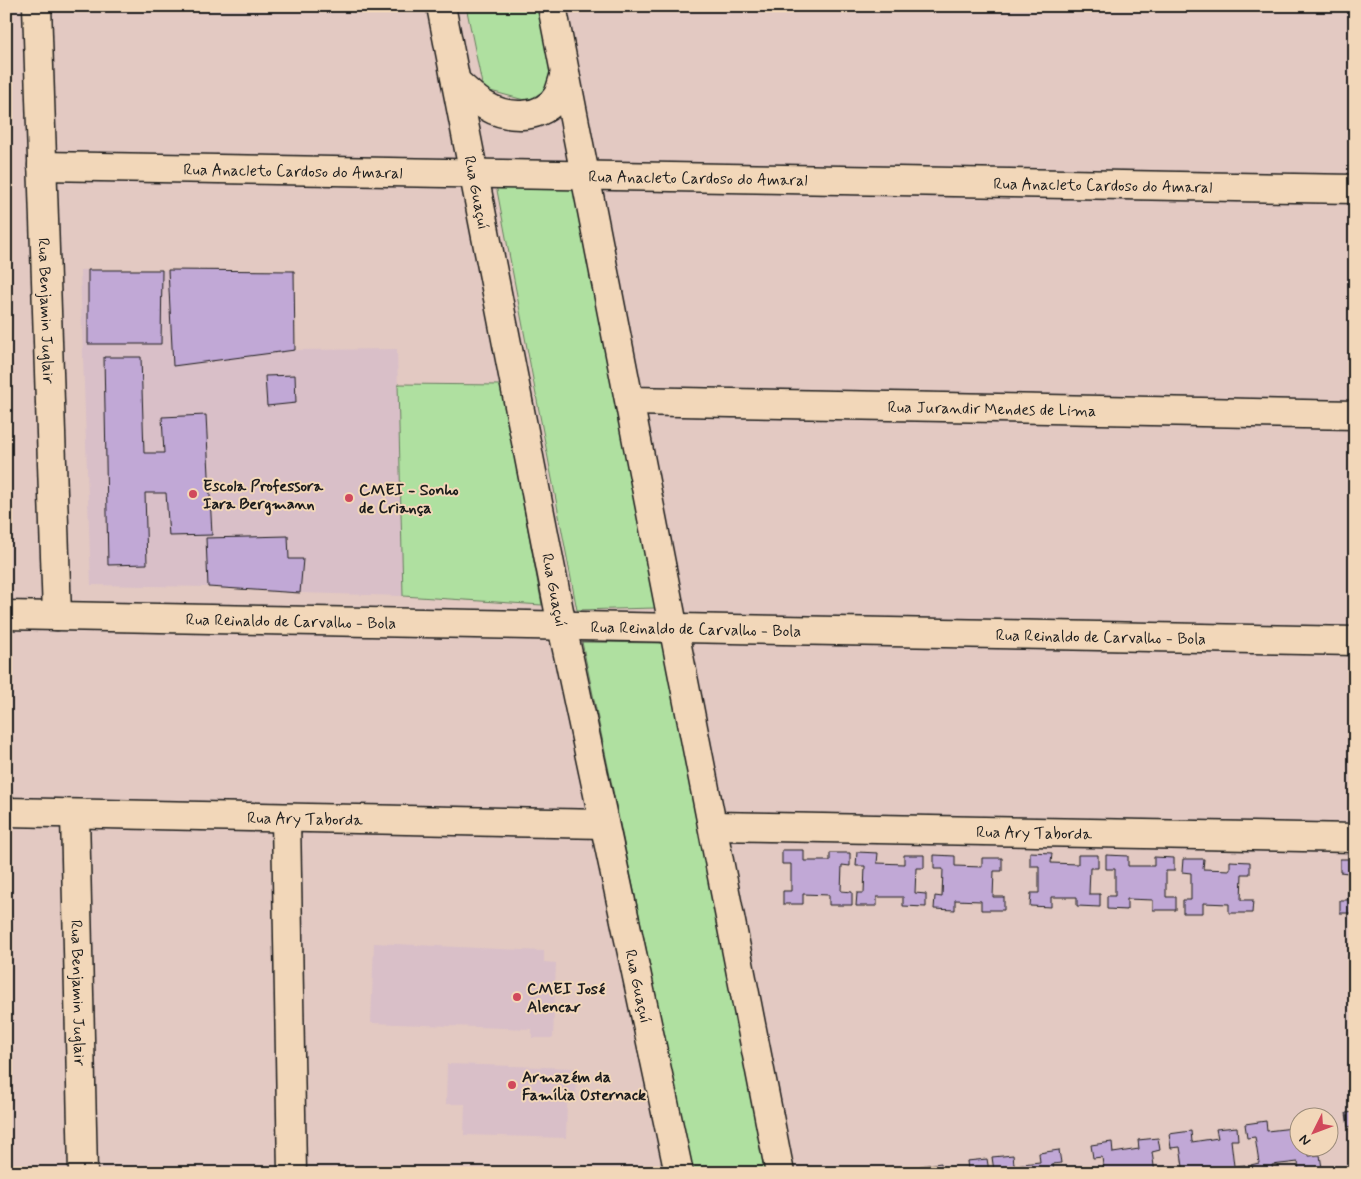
<svg xmlns="http://www.w3.org/2000/svg" width="1361" height="1179" viewBox="0 0 1361 1179" font-family="Mynerve,sans-serif">
	<rect width="100%" height="100%" fill="#e3c9c2"/>
	<filter id="ink" filterUnits="userSpaceOnUse"><feTurbulence type="fractalNoise" baseFrequency=".02" numOctaves="2"/><feDisplacementMap in="SourceGraphic" scale="10" xChannelSelector="R" yChannelSelector="G"/><feConvolveMatrix kernelMatrix="1 2 1 2 8 2 1 2 1" color-interpolation-filters="sRGB"/></filter>
	<g filter="url(#ink)">
		<g fill="#d9bfc8">
			<polygon points="80,270 294,271 295,350 397,349 403,596 300,593 208,587 91,585"/>
			<polygon points="374,943 544,951 544,962 556,963 553,1038 532,1038 532,1029 371,1023"/>
			<polygon points="447,1064 577,1068 576,1102 567,1102 566,1138 464,1135 465,1104 446,1104"/>
		</g>
		<g fill="#afe0a0" stroke="#667e5e">
			<polygon points="466,6 539,6 554,84 528,101 483,89"/>
			<polygon points="496,185 578,187 655,608 577,610"/>
			<polygon points="398,384 501,385 542,605 403,596"/>
			<polygon points="582,642 663,643 765,1173 693,1173"/>
		</g>
		<g fill="#c1a8d6" stroke="#1c1c1c">
			<polygon points="88,270 162,270 161,344 88,344"/>
			<polygon points="168,270 294,271 295,350 173,366"/>
			<polygon points="104,357 141,357 144,453 164,453 162,417 206,415 212,535 169,536 166,493 145,493 147,564 108,565"/>
			<polygon points="295,375 296,403 267,406 265,376"/>
			<polygon points="288,536 289,559 303,559 300,593 208,587 206,538"/>
			<polygon points="782,850 804,850 804,861 830,861 830,853 850,853 850,866 842,865 841,891 852,892 852,905 829,905 829,895 803,894 803,904 783,904 783,891 791,891 791,864 782,864"/>
			<polygon points="857,852 878,853 877,863 904,864 904,855 924,855 924,868 916,868 915,893 926,894 926,907 903,906 903,897 877,897 877,906 856,906 857,893 864,893 865,866 856,866"/>
			<polygon points="1030,852 1052,853 1051,863 1078,864 1078,855 1098,855 1098,868 1090,868 1089,894 1100,894 1100,907 1077,906 1077,897 1051,897 1051,907 1030,906 1031,893 1039,893 1039,866 1030,866"/>
			<polygon points="934,855 955,856 955,866 982,867 982,858 1002,858 1002,871 994,871 993,897 1004,897 1004,910 981,910 981,901 955,900 955,910 934,909 935,896 942,897 943,869 934,869"/>
			<polygon points="1106,855 1128,856 1128,866 1154,866 1154,857 1174,858 1174,871 1166,871 1166,897 1176,897 1176,910 1153,910 1153,900 1127,899 1127,910 1107,909 1107,896 1115,896 1115,869 1106,869"/>
			<polygon points="1183,859 1204,859 1203,869 1230,870 1230,861 1250,862 1250,874 1242,874 1241,900 1253,900 1252,913 1229,913 1229,904 1203,903 1203,913 1183,913 1183,900 1191,900 1191,873 1182,872"/>
			<polygon points="1340,859 1355,859 1355,913 1340,913 1340,900 1348,900 1348,873 1340,872"/>
			<polygon points="1355,1112 1355,1126 1348,1127 1346,1113"/>
			<polygon points="1292,1119 1298,1119 1298,1146 1308,1146 1309,1156 1320,1155 1322,1168 1299,1171 1298,1162 1272,1165 1273,1173 1252,1173 1251,1165 1259,1163 1255,1137 1247,1138 1245,1124 1266,1121 1267,1131 1293,1128"/>
			<polygon points="1237,1127 1238,1140 1231,1140 1234,1166 1245,1165 1246,1173 1223,1171 1184,1173 1180,1147 1171,1148 1169,1134 1191,1131 1192,1142 1218,1138 1216,1129"/>
			<polygon points="1158,1138 1160,1150 1152,1152 1155,1173 1104,1173 1102,1157 1093,1158 1091,1145 1112,1142 1113,1153 1139,1149 1138,1140"/>
			<polygon points="1059,1150 1061,1163 1053,1164 1054,1173 1003,1173 1003,1170 994,1171 992,1157 1013,1155 1014,1165 1040,1162 1039,1153"/>
			<polygon points="987,1159 989,1171 945,1173 968,1170 967,1161"/>
			<polygon points="941,1163 942,1173 920,1173 920,1166"/>
		</g>
		<g fill="none" stroke-linecap="round" stroke-linejoin="round">
			<g stroke="#1c1c1c" stroke-width="31">
				<g id="minor">
					<path id="s1" d="M 37,6 L 57,616"/>
					<path id="s2" d="M 441,6 L 562,626 L 679,1173"/>
					<polyline points="552,6 780,1173"/>
					<path d="M 456,82 C 466,90 475,100 486,106 C 508,119 544,120 558,95 C 561,88 563,80 565,73"/>
					<path id="s3" d="M 42,166 L 1355,189"/>
					<path id="s4" d="M 630,401 L 1355,415"/>
					<path id="s5" d="M 6,615 L 1355,641"/>
					<path id="s6" d="M 6,812 L 604,824"/>
					<path id="s7" d="M 75,814 L 83,1173"/>
					<polyline points="286,818 292,1173"/>
					<path id="s8" d="M 713,826 L 1355,838"/>
				</g>
			</g>
			<use href="#minor" stroke="#f2d7b9" stroke-width="28"/>
		</g>
	</g>
	<g fill="#d1495b" stroke="#f2d7b9" stroke-width="2">
		<circle cx="193" cy="494" r="5"/>
		<circle cx="349" cy="498" r="5"/>
		<circle cx="517" cy="997" r="5"/>
		<circle cx="512" cy="1085" r="5"/>
	</g>
	<g text-anchor="middle" stroke-width="4" stroke-linejoin="round" paint-order="stroke">
		<g font-size="16" fill="#1c1c1c" stroke="#f2d7b9">
			<text dy="6" stroke="none"><textPath href="#s3" startOffset="251">Rua Anacleto Cardoso do Amaral</textPath></text>
			<text dy="6" stroke="none"><textPath href="#s3" startOffset="656">Rua Anacleto Cardoso do Amaral</textPath></text>
			<text dy="6" stroke="none"><textPath href="#s3" startOffset="1061">Rua Anacleto Cardoso do Amaral</textPath></text>
			<text dy="6" stroke="none"><textPath href="#s2" startOffset="190">Rua Guaçuí</textPath></text>
			<text dy="6" stroke="none"><textPath href="#s1" startOffset="305">Rua Benjamin Juglair</textPath></text>
			<text dy="6" stroke="none"><textPath href="#s4" startOffset="362">Rua Jurandir Mendes de Lima</textPath></text>
			<text dy="6" stroke="none"><textPath href="#s2" startOffset="595">Rua Guaçuí</textPath></text>
			<text dy="6" stroke="none"><textPath href="#s5" startOffset="285">Rua Reinaldo de Carvalho - Bola</textPath></text>
			<text dy="6" stroke="none"><textPath href="#s5" startOffset="690">Rua Reinaldo de Carvalho - Bola</textPath></text>
			<text dy="6" stroke="none"><textPath href="#s5" startOffset="1095">Rua Reinaldo de Carvalho - Bola</textPath></text>
			<text dy="6" stroke="none"><textPath href="#s6" startOffset="299">Rua Ary Taborda</textPath></text>
			<text dy="6" stroke="none"><textPath href="#s8" startOffset="321">Rua Ary Taborda</textPath></text>
			<text dy="6" stroke="none"><textPath href="#s2" startOffset="1000">Rua Guaçuí</textPath></text>
			<text dy="6" stroke="none"><textPath href="#s7" startOffset="179">Rua Benjamin Juglair</textPath></text>
		</g>
		<g font-size="16" font-weight="bold" fill="#1c1c1c" stroke="#f2d7b9" text-anchor="start">
			<text x="203" y="491">Escola Professora<tspan x="203" dy="18">Iara Bergmann</tspan></text>
			<text x="359" y="495">CMEI - Sonho<tspan x="359" dy="18">de Criança</tspan></text>
			<text x="527" y="994">CMEI José<tspan x="527" dy="18">Alencar</tspan></text>
			<text x="522" y="1082">Armazém da<tspan x="522" dy="18">Família Osternack</tspan></text>
		</g>
	</g>
	<rect width="1361" height="1179" fill="none" stroke="#f2d7b9" stroke-width="25"/>
	<rect x="12" y="12" width="1336" height="1154" fill="none" stroke="#1c1c1c" stroke-width="2" filter="url(#ink)"/>
	<g transform="translate(1314 1132) rotate(228)"><circle r="24" fill="#f2d7b9" stroke="#9c8c7a"/>
	<path d="M0-4L9 19L0 12L-9 19Z" fill="#d1495b"/>
	<text y="-8" font-size="14" font-weight="bold" text-anchor="middle" fill="#1c1c1c">N</text>
	</g>
</svg>
